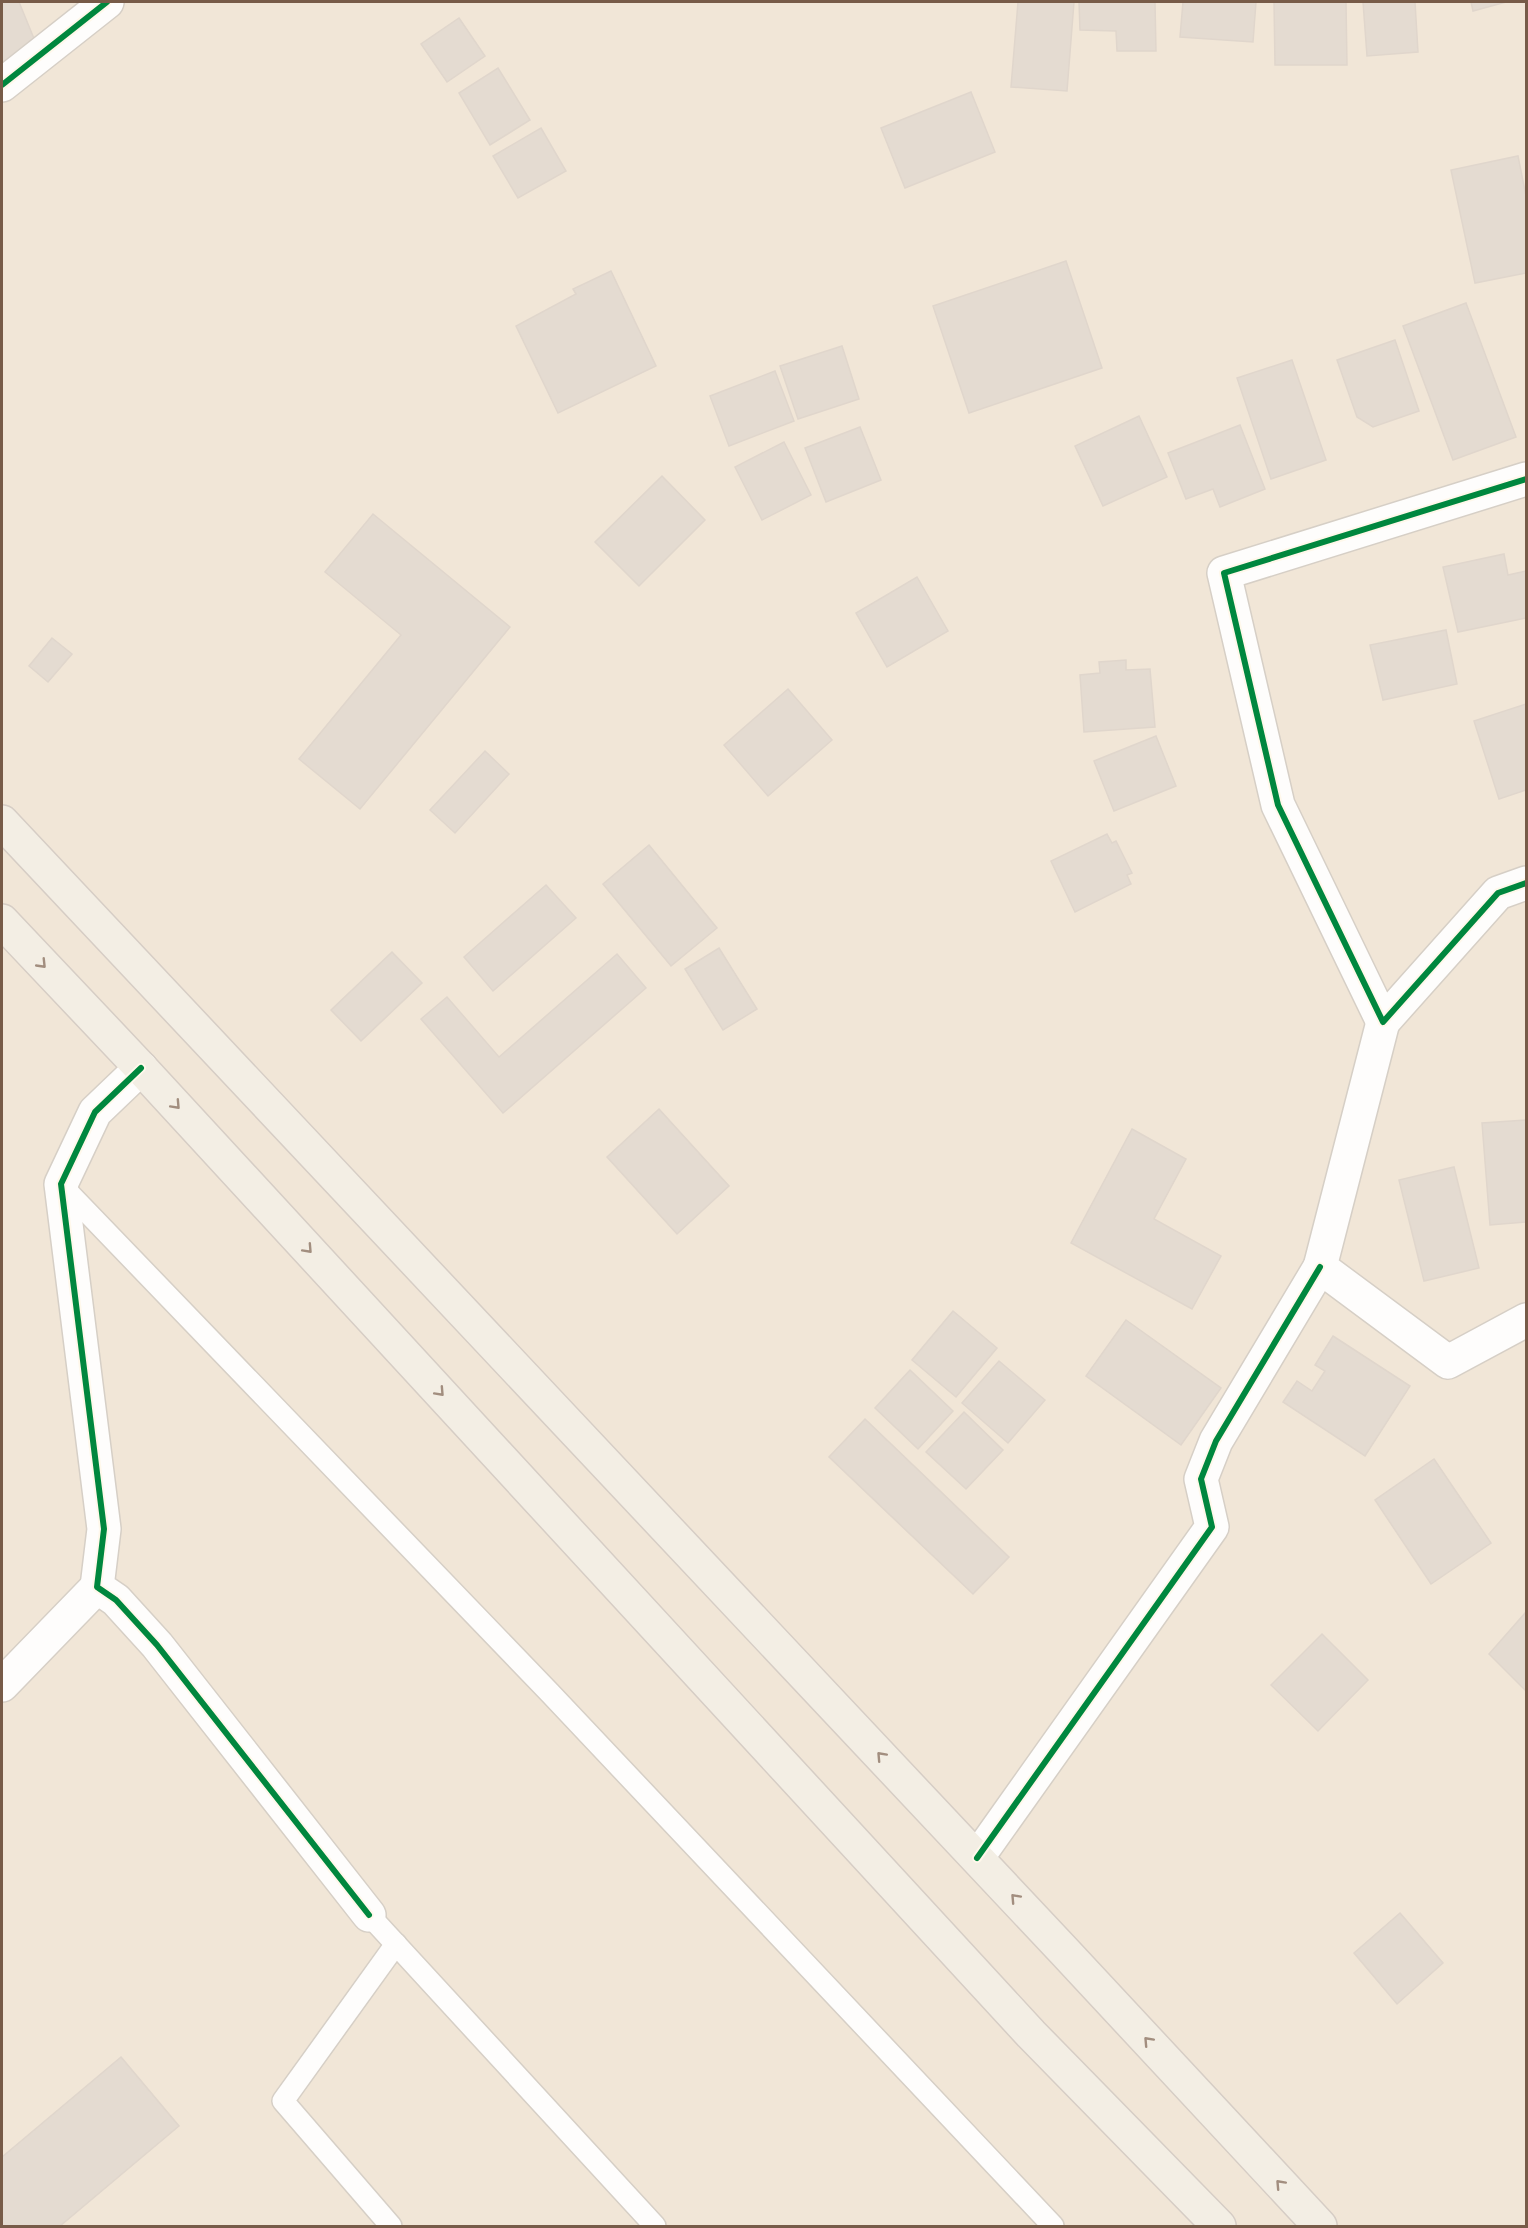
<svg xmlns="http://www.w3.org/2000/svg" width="1528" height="2228" viewBox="0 0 1528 2228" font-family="'Sofia Sans Condensed',sans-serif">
	<rect width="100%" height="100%" fill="#f7f3ea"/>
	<rect fill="#f1e6d7" x="2" y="2" width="1524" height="2224"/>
	<g fill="#e4dbd1" stroke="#e0d6cc" stroke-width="1.5">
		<polygon points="2,2 19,2 35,41 2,68"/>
		<polygon points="1018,2 1074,2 1067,91 1011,87"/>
		<polygon points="1079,2 1155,2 1156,51 1117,51 1116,31 1080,30"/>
		<polygon points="1183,2 1256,2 1253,42 1180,37"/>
		<polygon points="1274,2 1346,2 1347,65 1275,65"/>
		<polygon points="1363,2 1415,2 1418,52 1367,56"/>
		<polygon points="1471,2 1506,2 1473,11"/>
		<polygon points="459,18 485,56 447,82 421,44"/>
		<polygon points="498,68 530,120 490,145 459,93"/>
		<polygon points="971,92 995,152 905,188 881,128"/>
		<polygon points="541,128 566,171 518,198 493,156"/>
		<polygon points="1518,156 1526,196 1526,273 1475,283 1451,170"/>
		<polygon points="1066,261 1102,368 969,413 933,306"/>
		<polygon points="611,271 656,366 558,413 516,326 576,294 573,289"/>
		<polygon points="1466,303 1516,437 1453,460 1403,326"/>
		<polygon points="1395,340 1419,411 1373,427 1357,417 1337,360"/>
		<polygon points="842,346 859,399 798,419 780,366"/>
		<polygon points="1292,360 1326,460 1271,479 1237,378"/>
		<polygon points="775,371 794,421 729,446 710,396"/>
		<polygon points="1139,416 1167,477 1103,506 1075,446"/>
		<polygon points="1240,425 1265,489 1220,507 1213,489 1186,499 1168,453"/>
		<polygon points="860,427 881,480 826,502 805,448"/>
		<polygon points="784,442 811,495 762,520 735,467"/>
		<polygon points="662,476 705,520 639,586 595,542"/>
		<polygon points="373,514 510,627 360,809 299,759 401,635 325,572"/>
		<polygon points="1504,554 1508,575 1526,571 1526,618 1458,632 1443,567"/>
		<polygon points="917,577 948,631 887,667 856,613"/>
		<polygon points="1446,630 1457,684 1383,700 1370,645"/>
		<polygon points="52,638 72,654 48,682 29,666"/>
		<polygon points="1126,660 1126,670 1150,669 1155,727 1084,732 1080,675 1100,673 1099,662"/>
		<polygon points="788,689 832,740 768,796 724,745"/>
		<polygon points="1526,704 1526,790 1499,799 1474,721"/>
		<polygon points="1156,736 1176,786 1114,811 1094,761"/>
		<polygon points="485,751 509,774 455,833 430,810"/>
		<polygon points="1107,834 1112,843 1116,841 1132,873 1127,875 1131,884 1075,912 1051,861"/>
		<polygon points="649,845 717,928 671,966 603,884"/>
		<polygon points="546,885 576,918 493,991 464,957"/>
		<polygon points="719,948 757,1009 723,1030 685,969"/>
		<polygon points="392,952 422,983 361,1041 331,1010"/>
		<polygon points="617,954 646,988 503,1113 421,1019 447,997 499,1057"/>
		<polygon points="659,1109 729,1186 677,1234 607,1157"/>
		<polygon points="1526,1120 1526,1222 1490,1225 1482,1123"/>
		<polygon points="1132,1129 1186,1159 1154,1219 1221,1256 1192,1309 1071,1243"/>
		<polygon points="1454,1167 1479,1268 1424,1281 1399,1180"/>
		<polygon points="953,1311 997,1348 956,1397 912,1360"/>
		<polygon points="1126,1320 1221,1388 1181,1445 1086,1376"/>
		<polygon points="1333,1336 1410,1386 1365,1456 1283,1402 1297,1381 1312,1391 1325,1371 1315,1365"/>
		<polygon points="999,1361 1045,1400 1008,1443 962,1403"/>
		<polygon points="910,1370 953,1411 918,1449 875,1408"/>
		<polygon points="964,1412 1003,1450 966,1489 926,1452"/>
		<polygon points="865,1419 1009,1557 973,1594 829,1457"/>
		<polygon points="1434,1459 1491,1543 1431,1584 1375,1500"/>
		<polygon points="1526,1612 1526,1691 1489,1654"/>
		<polygon points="1322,1634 1368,1680 1318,1731 1271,1685"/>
		<polygon points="1400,1913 1443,1963 1397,2004 1354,1953"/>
		<polygon points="121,2057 179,2126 60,2226 2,2226 2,2157"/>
	</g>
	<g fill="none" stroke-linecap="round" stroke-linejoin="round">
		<g stroke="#d6cfc6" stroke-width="24">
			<g id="lane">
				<polyline points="61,1185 550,1693 1053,2226"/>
				<polyline points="369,1915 655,2226"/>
				<polyline points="391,2226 283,2101 396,1944"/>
			</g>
		</g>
		<g stroke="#d6cfc6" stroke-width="36">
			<g id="street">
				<polyline points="2,85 107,2"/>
				<polyline points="1526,479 1224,573 1278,805 1383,1022 1498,893 1526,883"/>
				<polyline points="1383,1022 1320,1267 1448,1362 1526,1320"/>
				<polyline points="141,1068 95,1112 61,1184 104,1529 97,1587 116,1600 157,1645 369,1915"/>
				<polyline points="2,1685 97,1587"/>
				<polyline points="977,1858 1212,1527 1201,1479 1216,1441 1320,1267"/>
			</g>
		</g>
		<g stroke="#d6cdc5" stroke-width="36">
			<g id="primary">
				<polyline points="2,822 1064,1951 1320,2226"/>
				<polyline points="2,921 141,1068 1031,2034 1219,2226"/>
			</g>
		</g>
		<use href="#lane" stroke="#fefdfc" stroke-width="21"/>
		<use href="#street" stroke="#fefdfc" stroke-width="33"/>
		<use href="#primary" stroke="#f3eee4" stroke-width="33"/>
		<g stroke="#fff8eb" stroke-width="10">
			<g id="cycleway">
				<polyline points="2,85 107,2"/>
				<polyline points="1526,479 1224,573 1278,805 1383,1022 1498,893 1526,883"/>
				<polyline points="141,1068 95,1112 61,1184 104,1529 97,1587 116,1600 157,1645 369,1915"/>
				<polyline points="977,1858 1212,1527 1201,1479 1216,1441 1320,1267"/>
			</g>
		</g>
		<use href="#cycleway" stroke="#00873e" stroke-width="6"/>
	</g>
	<defs><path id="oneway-chevron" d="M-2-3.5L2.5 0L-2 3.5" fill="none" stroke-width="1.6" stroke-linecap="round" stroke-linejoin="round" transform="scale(1.5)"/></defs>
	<g stroke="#a28e7f">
		<use href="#oneway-chevron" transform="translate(42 964) rotate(46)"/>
		<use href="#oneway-chevron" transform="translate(176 1105) rotate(47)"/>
		<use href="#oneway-chevron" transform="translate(308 1249) rotate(47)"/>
		<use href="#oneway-chevron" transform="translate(440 1392) rotate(47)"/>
		<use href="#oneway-chevron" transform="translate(881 1756) rotate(-133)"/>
		<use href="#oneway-chevron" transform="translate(1015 1898) rotate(-133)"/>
		<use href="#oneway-chevron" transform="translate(1148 2041) rotate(-133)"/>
		<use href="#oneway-chevron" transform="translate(1280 2184) rotate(-133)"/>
	</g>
	<rect width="1528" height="2228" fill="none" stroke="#775b48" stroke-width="6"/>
</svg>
